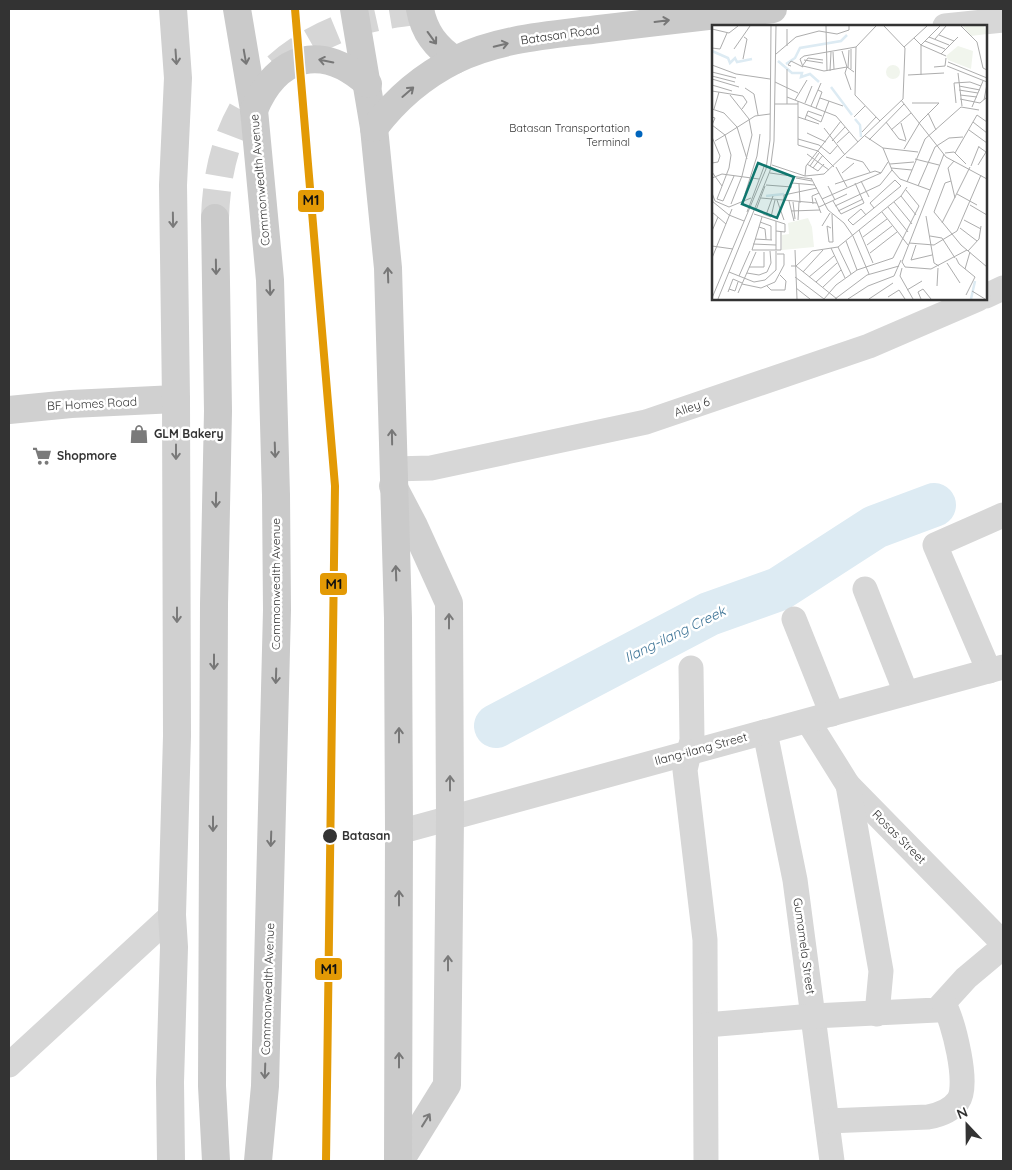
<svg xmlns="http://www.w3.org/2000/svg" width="1012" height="1170" viewBox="0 0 1012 1170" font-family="Quicksand,sans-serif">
	<rect width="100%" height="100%" fill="#fff"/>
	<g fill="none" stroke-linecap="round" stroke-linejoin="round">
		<polyline stroke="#ddebf3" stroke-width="44" points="496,726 709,614 779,589 875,527 934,505"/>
		<path stroke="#d6d6d6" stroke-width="28" stroke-dasharray="28 14" stroke-linecap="butt" d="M 215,218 C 218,118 265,50 362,21 C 385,14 410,12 434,9"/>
		<g stroke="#d7d7d7" stroke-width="25">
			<polyline points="945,26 1003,20"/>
			<polyline points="986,296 1003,288"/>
			<polyline points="393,469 431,468 646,422 869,346 978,299"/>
			<polyline points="865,589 906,693"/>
			<polyline points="794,619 832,714"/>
			<polyline points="691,668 692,740 685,770 705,940 706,1161"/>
			<polyline points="989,671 935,545 1003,515"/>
			<polyline points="808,721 848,785 1003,943"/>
			<polyline points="765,732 795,880 832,1161"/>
			<polyline points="848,785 881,971 877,1014"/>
			<polyline points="399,832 1003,667"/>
			<polyline points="706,1025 813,1016 937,1010 966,978 1003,947"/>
			<polyline points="9,1065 172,915"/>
			<path d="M 827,1121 L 928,1117 C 939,1115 951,1111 958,1101 C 970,1085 953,1021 944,1004"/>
		</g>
		<g stroke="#d0d0d0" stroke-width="28">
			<polyline points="9,410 71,404 176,399"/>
			<polyline points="393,486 414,526 449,603 450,818 447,1085 400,1161"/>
			<polyline points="171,1161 170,1082 174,947 172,915 177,736 176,399 173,185 178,78 173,9"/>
		</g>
		<g stroke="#cacaca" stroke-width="28">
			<polyline points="237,9 254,110 270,280 276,495 277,610 265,1086 258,1161"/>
			<polyline points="354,9 374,128 388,268 398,618 399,832 398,1161"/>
			<path d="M 420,9 C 424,32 436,47 455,60"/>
			<path d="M 254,110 C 277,54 323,43 368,84"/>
			<path d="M 374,128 C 396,99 423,76 455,60 C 499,38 552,35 599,29 C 657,22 715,15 773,9"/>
			<polyline points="215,218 218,411 214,604 212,1086 216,1161"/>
		</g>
		<g stroke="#fff" stroke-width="11">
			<polyline id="metro-1" points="295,9 335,486 326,1161"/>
		</g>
		<use href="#metro-1" stroke="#e39a05" stroke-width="8"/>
	</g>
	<defs><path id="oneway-shaft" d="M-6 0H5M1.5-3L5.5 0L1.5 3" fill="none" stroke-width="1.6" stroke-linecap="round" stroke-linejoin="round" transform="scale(1.25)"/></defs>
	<g stroke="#777">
		<use href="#oneway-shaft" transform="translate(662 21) rotate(-7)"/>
		<use href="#oneway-shaft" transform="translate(432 38) rotate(54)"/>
		<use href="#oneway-shaft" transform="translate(501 45) rotate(-14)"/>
		<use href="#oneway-shaft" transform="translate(245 57) rotate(80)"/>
		<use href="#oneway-shaft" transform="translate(326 61) rotate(-169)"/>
		<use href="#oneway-shaft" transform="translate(408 92) rotate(-41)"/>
		<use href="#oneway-shaft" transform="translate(216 267) rotate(89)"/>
		<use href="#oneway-shaft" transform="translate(388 275) rotate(-92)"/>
		<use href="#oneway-shaft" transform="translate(270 288) rotate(88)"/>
		<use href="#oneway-shaft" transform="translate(392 437) rotate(-91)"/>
		<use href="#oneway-shaft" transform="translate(275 450) rotate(88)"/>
		<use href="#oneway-shaft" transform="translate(216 500) rotate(91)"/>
		<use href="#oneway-shaft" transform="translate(396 573) rotate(-92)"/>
		<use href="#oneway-shaft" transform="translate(214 662) rotate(90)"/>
		<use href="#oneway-shaft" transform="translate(276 676) rotate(92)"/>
		<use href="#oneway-shaft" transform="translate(399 735) rotate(-90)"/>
		<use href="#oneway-shaft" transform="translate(213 824) rotate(90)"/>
		<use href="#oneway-shaft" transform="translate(271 839) rotate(92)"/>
		<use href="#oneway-shaft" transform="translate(399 898) rotate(-90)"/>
		<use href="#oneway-shaft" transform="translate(399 1060) rotate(-90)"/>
		<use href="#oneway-shaft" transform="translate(265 1071) rotate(92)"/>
	</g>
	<g stroke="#7a7a7a">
		<use href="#oneway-shaft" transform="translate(176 57) rotate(86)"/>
		<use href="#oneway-shaft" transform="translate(173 220) rotate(89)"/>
		<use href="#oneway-shaft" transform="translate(176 452) rotate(90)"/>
		<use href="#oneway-shaft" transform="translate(177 615) rotate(90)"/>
		<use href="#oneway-shaft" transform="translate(449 621) rotate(-90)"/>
		<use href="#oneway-shaft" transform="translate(450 783) rotate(-90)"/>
		<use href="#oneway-shaft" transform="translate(448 963) rotate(-90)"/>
		<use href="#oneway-shaft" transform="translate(426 1120) rotate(-58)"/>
	</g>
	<defs>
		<g id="shop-bare" transform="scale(1.5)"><path d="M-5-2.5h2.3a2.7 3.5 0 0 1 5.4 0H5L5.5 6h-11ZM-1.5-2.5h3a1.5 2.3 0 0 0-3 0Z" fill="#7a7a7a" stroke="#fff" stroke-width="2.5" paint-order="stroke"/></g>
		<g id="supermarket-bare" transform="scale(1.5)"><path d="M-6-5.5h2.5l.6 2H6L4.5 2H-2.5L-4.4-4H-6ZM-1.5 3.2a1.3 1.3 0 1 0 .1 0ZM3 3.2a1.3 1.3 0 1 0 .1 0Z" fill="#7a7a7a" stroke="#fff" stroke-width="2.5" paint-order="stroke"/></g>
	</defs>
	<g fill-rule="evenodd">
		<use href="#shop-bare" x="139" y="434"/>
		<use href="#supermarket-bare" x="42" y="456"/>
	</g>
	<circle fill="#0065bd" stroke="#fff" stroke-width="2" cx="639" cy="134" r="4.5"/>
	<circle fill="#333" stroke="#fff" stroke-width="2" cx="330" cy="836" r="8"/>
	<g text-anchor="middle" stroke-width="5" stroke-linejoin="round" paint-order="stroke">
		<g font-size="11" fill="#333" stroke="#fff" text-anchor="end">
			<text x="630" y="132">Batasan Transportation<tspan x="630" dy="14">Terminal</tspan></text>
		</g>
		<g font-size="12" fill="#333" stroke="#fff">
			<text transform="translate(560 35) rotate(-8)" y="4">Batasan Road</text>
			<text transform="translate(260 180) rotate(-95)" y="4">Commonwealth Avenue</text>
			<text transform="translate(92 404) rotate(-3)" y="4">BF Homes Road</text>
			<text transform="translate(692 407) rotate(-19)" y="4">Alley 6</text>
			<text transform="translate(276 584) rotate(-90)" y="4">Commonwealth Avenue</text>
			<text transform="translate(701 749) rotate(-15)" y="4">Ilang-ilang Street</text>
			<text transform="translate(899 837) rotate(45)" y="4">Rosas Street</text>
			<text transform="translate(804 946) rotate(82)" y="4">Gumamela Street</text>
			<text transform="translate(268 989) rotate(-88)" y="4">Commonwealth Avenue</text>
		</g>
		<g font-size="12" font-weight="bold" fill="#333" stroke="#fff" text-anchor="start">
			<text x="154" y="438">GLM Bakery</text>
			<text x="57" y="460">Shopmore</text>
		</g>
		<g font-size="12" font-weight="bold" fill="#333" stroke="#fff" text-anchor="start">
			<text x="342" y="840">Batasan</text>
		</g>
		<g font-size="14" font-style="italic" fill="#3f7597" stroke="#fff">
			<text transform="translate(675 634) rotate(-26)" y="5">Ilang-ilang Creek</text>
		</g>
	</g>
	<g transform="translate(712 25)">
		<rect width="275" height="275" fill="#fff"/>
		<path d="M 251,1 L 272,1 L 275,9 L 259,11 ZM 246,21 L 261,26 L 259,44 L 236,35 L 234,31 ZM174 47a7 7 0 1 1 14 0a7 7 0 1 1-14 0ZM 96,193 L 100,202 L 102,222 L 70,225 L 70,210 L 77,209 L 76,198 Z" fill="#f1f5ed"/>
		<path fill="none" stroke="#ddebf3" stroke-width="2.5" d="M 0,26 L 16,33 L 18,38 L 23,33 L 25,37 L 40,34M 66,36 L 80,48 L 90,48 L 89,52 L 98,49 L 107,57M 74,39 L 83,33 L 88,23 L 129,16 L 135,10M 119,62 L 140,90M 143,94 L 148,100 L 149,112M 54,171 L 72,169M 259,274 L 263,256"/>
		<path fill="none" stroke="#adadad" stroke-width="1" d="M 114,1 L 115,46M 249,1 L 265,17 L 271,43 L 275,45M 0,4 L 17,8 L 26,1M 227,10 L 242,16M 217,12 L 237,20M 202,13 L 209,20 L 209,50M 223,14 L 234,1M 213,16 L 233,24M 209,20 L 234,31M 209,20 L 228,1M 75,21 L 75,4M 144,22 L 143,70 L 168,96M 192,22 L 215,1M 0,23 L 8,24 L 15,8M 22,24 L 38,1M 130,26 L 135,42M 121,27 L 122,44M 64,29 L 84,12 L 107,6 L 125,9 L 137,5 L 137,1M 229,29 L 246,12M 31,34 L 35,14 L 32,12M 92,35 L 111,38M 236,37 L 275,53M 0,40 L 24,49 L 58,54M 91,40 L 96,33 L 111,35M 79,41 L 76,40 L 79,36 L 91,42 L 88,34 L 92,31 L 144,22 L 164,1M 91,41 L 112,46 L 135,42 L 142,47M 235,41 L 275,57M 135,42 L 133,48 L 139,65M 222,42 L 233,41 L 234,33M 136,43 L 137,25M 139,44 L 139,24M 118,46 L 119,27M 0,47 L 24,53M 246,48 L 250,81M 196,50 L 232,48M 0,51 L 23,57M 0,54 L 27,62M 63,57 L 86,68M 0,60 L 20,66M 247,61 L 268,65M 33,63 L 42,69 L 46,90M 247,65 L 266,68M 0,66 L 31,71 L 35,77 L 30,84M 18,70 L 37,94 L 40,110 L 30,151 L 19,179M 248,70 L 265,72M 75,72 L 124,91 L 146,117M 108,73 L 131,81M 248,74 L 268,78 L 275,72M 83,75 L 95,55M 189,75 L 234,132 L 275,154M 272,75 L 275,59M 86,76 L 86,120 L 106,126 L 122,142M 93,78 L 100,61M 244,78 L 242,58 L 258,57 L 269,61M 63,79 L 86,79M 75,79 L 75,44M 99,81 L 109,58M 260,82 L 271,56M 104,83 L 110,67 L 106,65M 0,84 L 12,88 L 25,102 L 35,134M 2,84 L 7,67M 216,88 L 224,105M 94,90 L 109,97 L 117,76M 0,92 L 3,93 L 0,100 L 13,110 L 43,91 L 58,89M 86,92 L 107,99M 142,92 L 153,81M 93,94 L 96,86 L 110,91M 174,97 L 187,114 L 194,116M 261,97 L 275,108M 189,98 L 194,115M 112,103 L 133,130M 179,105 L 199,88M 257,105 L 275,118M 150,107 L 164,92M 95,108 L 114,117M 153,111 L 171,123 L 180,145 L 188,154 L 218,165M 0,112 L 8,131 L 6,137 L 0,138M 86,114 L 107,120 L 118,129 L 126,120M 157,115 L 192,79M 3,116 L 13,110 L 19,130 L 17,143 L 5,174 L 11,176 L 22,151M 120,116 L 133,102M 125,118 L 137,107M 171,123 L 206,127M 192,124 L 208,97 L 227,78 L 200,78M 233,128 L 242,127 L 254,139M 243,128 L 265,90 L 275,97M 95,129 L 117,145M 232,129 L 190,237 L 193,242 L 219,244 L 255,225M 134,132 L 151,137 L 158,147M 203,134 L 227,140M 242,136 L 236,143 L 243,173M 95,139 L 106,146 L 112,139M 178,139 L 202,137M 60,140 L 93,151 L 112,149 L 191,74 L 193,23 L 172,1M 266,140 L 274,127 L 267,122M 98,141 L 107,128M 259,141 L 267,121M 124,142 L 135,162M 101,143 L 111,130M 179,143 L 200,145M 0,147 L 10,161M 58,148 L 100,154M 130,148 L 142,138M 93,151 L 94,141 L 129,96M 0,153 L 10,149 L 47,154M 84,153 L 100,156M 99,153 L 116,185 L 132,198 L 141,211 L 157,249M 149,156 L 157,172M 195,157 L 213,114 L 249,82 L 267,85M 80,158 L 103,160M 87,159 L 88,178M 123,159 L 163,146 L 169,148M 54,160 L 80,162M 116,161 L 123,175M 206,161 L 223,122 L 237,113 L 251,112M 0,168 L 3,176 L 17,182 L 39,173M 33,169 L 45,131 L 48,109M 245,169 L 265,180M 189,171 L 204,190M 49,173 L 105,178M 103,173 L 109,188M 110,174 L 169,148 L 176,137M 65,175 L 72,195M 72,175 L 72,170 L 105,163M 0,176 L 17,190 L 32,196M 77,176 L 82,196M 121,176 L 129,189 L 152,178 L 143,158M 81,177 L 83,194M 182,177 L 200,199M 101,179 L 100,171 L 107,168M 258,180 L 275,190M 123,181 L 168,160 L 180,145M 107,182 L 135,169M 176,182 L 196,207M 44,185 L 53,161M 79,186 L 108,185M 126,186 L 151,174M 0,187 L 14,199M 35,187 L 53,139M 170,187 L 196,220M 222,187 L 249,220 L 275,242M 222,187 L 233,158 L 239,156M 42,189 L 73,199 L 73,207 L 64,206M 51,189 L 59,192 L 63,175M 54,190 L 61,171M 214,191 L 222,238 L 227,241M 50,192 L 40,225 L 69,225 L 69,207M 86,195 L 87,177M 136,195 L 141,200 L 162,183 L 189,161 L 183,155 L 158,178 L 162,183M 136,195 L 149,184 L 154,190M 252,195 L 269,204M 48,197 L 59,201 L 59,215M 230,198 L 258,142M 110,201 L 118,188M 47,202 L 53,204 L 54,214M 119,203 L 115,201 L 117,217 L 121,217 L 120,189M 248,203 L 265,216M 147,205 L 161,238M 0,206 L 6,192M 218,211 L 230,213 L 243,233M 151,212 L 175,194M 43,214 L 60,215M 134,216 L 145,245M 197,218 L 222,220 L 245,206 L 269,150M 41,219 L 64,220M 155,220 L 180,201M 204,220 L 199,235 L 220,230M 0,221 L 21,224M 126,222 L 139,249M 119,223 L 133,253M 64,225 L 64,196M 83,225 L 85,274M 256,226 L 267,214 L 269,201M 158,228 L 185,207M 0,233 L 20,184M 244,233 L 247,239 L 263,252 L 254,270M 235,238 L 248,258M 79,241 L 84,241 L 100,226 L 126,222 L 189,171 L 195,162M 84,241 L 125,274M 37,242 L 52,242 L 52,227M 190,243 L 188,251 L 201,274M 253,244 L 258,227M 17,247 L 42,257 L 53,255 L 64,245 L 64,226M 91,247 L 111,225M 35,248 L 47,250 L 55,247 L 59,238 L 58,226M 27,251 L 38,226M 83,252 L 112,274M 97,252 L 122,231M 104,257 L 125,238M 30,259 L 49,263 L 63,257 L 72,240 L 72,229 L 65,229M 55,261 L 59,265 L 73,265 L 74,256 L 68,250M 225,261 L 226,243M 111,262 L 129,245M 84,263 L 98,274M 17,264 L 23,266 L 26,257M 195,265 L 210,256M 260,266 L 273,274M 16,267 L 21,254 L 30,258M 26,268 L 44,227M 176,272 L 187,265 L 193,274M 0,273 L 54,144 L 58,115 L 59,1M 6,274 L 58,146 L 62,116 L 64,1M 112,274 L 124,260 L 145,245 L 181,233 L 207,181 L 194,165M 123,274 L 155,250 L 187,241M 136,274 L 156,261 L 182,251 L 189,235M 157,274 L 181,258M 209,274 L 206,267 L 211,264 L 219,274"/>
		<path fill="#0f766e" fill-opacity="0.15" stroke="#0f766e" stroke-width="2.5" d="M 46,138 L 82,152 L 65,193 L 30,179 Z"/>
		<rect width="275" height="275" fill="none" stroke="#333" stroke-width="2.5"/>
	</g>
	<g stroke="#fff" stroke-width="2">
		<rect x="297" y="189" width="28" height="24" rx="5" fill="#e39a05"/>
		<rect x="319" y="572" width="29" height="24" rx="5" fill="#e39a05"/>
		<rect x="314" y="957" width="29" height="24" rx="5" fill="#e39a05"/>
	</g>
	<g font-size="14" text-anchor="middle" font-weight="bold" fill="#111">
		<text x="311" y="205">M1</text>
		<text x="334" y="589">M1</text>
		<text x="329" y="974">M1</text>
	</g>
	<rect width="1012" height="1170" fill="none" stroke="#333333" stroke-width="20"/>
	<g transform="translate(967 1125) rotate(338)" stroke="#ffffff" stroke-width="4" paint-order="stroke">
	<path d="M0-4L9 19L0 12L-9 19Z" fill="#333333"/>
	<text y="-8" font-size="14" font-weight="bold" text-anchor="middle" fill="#333333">N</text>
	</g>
</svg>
